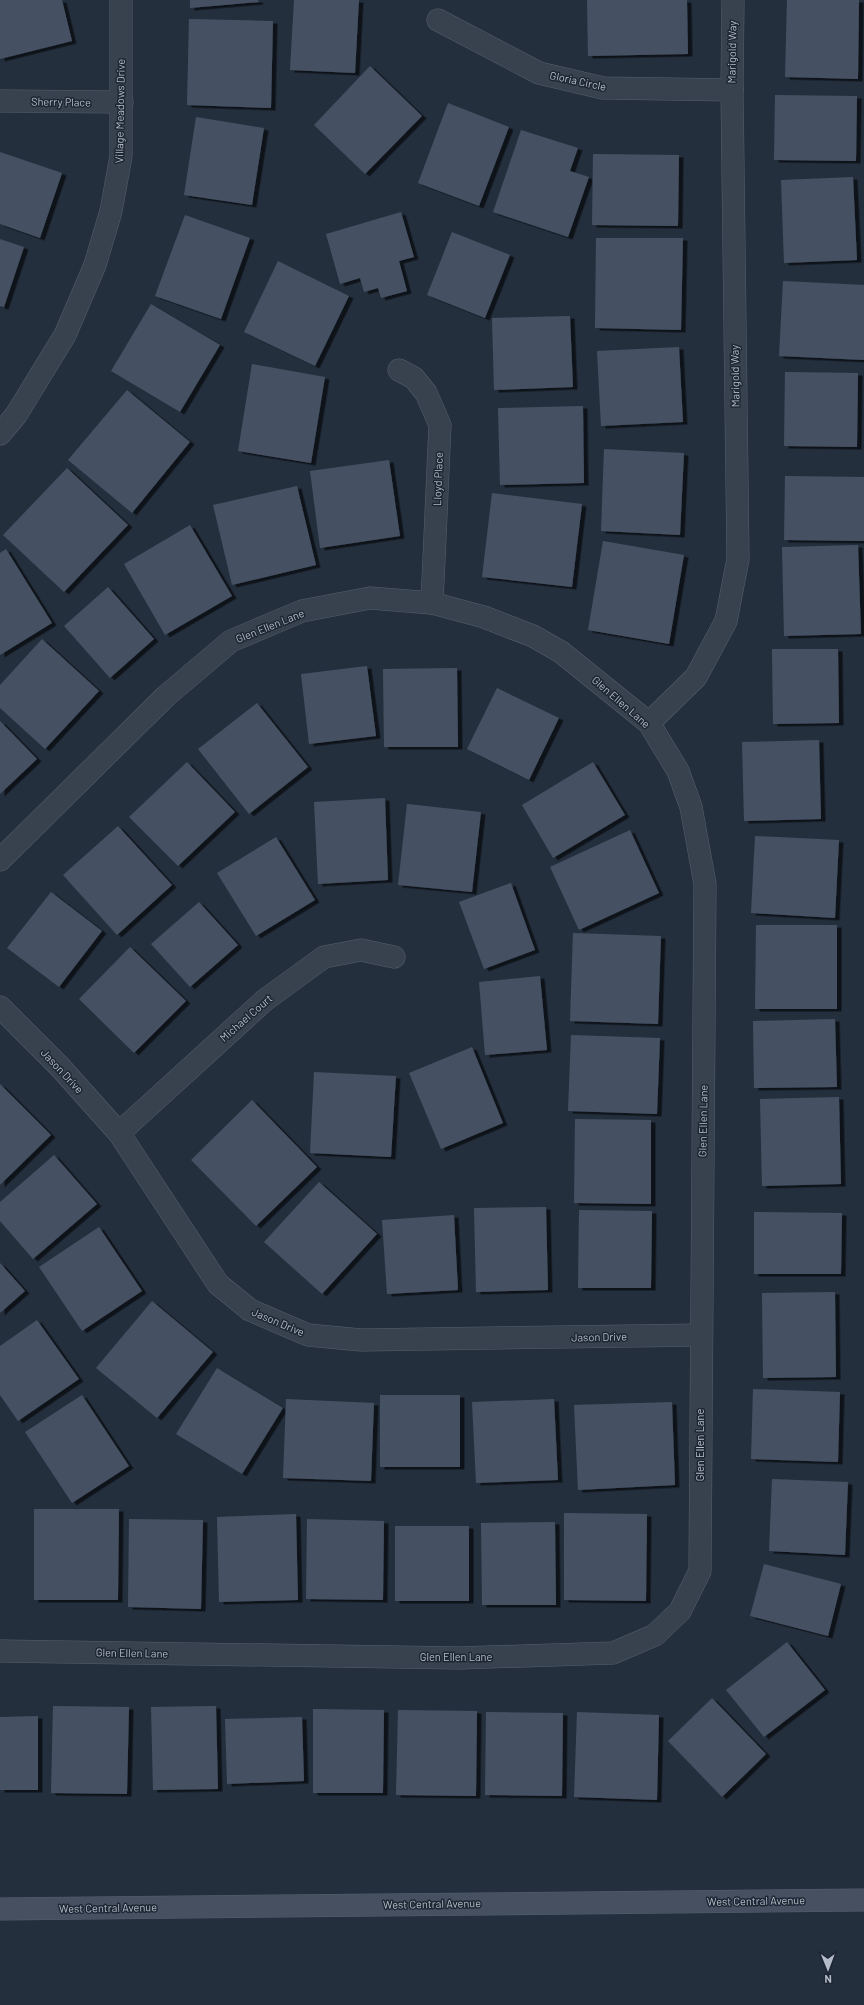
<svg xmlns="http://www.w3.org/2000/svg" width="864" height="2005" viewBox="0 0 864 2005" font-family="Barlow,sans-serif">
	<defs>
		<filter id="shadow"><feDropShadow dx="4.5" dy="2.5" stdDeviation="0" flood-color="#0009"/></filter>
	</defs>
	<rect width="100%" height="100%" fill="#242f3e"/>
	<g fill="#455162" filter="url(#shadow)">
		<polygon points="0,0 62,0 72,41 0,59"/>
		<polygon points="190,0 258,0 259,2 190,8"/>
		<polygon points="294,0 359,0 355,73 290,70"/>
		<polygon points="587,0 687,0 688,54 588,56"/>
		<polygon points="787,0 859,0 858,79 785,77"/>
		<polygon points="189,19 273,21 271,108 187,105"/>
		<polygon points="370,66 422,116 365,174 314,125"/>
		<polygon points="775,95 857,96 856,161 774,160"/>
		<polygon points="448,103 509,127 479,206 418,183"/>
		<polygon points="196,117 264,128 252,205 184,195"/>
		<polygon points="521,130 578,148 570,171 589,177 568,237 493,212"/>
		<polygon points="0,152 62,173 40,238 0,224"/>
		<polygon points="593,154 679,155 678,226 592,225"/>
		<polygon points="853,177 857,260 784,263 781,180"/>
		<polygon points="401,212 414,257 399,261 407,291 381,298 378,288 364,292 360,278 340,284 326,234"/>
		<polygon points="185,215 250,238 221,319 155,296"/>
		<polygon points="452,232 510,255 485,318 427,295"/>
		<polygon points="596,238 683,238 681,330 595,328"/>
		<polygon points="0,239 24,247 4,307 0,306"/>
		<polygon points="278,261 349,296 315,366 244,332"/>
		<polygon points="783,281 864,285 864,360 779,356"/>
		<polygon points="151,304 220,345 180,412 111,371"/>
		<polygon points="570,316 573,387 494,390 492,318"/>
		<polygon points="679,347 683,422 601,426 597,351"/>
		<polygon points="252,364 325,377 311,463 238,451"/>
		<polygon points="785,372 858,373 857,447 784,446"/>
		<polygon points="127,390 190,442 132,513 68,460"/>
		<polygon points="583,406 584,483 500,485 498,408"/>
		<polygon points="604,449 684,453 680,535 601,531"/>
		<polygon points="389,460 400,536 320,548 310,471"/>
		<polygon points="67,468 128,525 64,592 3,535"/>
		<polygon points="785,476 864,477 864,541 784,540"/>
		<polygon points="297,486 316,565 232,585 213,505"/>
		<polygon points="492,493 582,504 572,587 482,577"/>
		<polygon points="190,525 232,596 165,635 124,564"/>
		<polygon points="603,541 684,555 669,644 588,630"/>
		<polygon points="858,545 861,634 784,636 782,547"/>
		<polygon points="6,549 52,623 0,655 0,553"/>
		<polygon points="108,587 154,639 110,678 64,626"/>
		<polygon points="42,639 99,691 45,749 0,708 0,685"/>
		<polygon points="772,649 838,649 839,723 773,724"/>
		<polygon points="367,666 376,736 309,744 301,674"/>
		<polygon points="457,668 458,747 384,747 383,669"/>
		<polygon points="497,688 559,718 529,780 467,749"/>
		<polygon points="257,703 308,767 249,814 198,749"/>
		<polygon points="0,721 37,759 0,794"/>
		<polygon points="819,740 821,819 744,821 742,742"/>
		<polygon points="187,762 235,812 178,866 129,817"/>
		<polygon points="593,762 625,815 553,858 522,805"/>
		<polygon points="385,798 388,880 318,884 314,802"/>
		<polygon points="407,804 481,812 472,892 398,885"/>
		<polygon points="118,826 172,885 117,935 63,875"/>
		<polygon points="630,830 659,893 579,930 550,867"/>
		<polygon points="755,836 839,840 835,918 751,913"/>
		<polygon points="276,837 315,900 256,936 217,873"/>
		<polygon points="511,883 535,950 484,969 459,902"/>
		<polygon points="51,892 102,931 59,987 7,948"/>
		<polygon points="199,902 238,945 190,987 151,944"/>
		<polygon points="756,925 837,925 837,1009 755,1009"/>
		<polygon points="573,933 661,936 658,1024 570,1021"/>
		<polygon points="130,947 186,1001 134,1053 79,999"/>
		<polygon points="540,976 547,1050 485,1055 479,982"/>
		<polygon points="835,1019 837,1087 754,1088 753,1021"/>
		<polygon points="571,1035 660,1038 657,1114 568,1111"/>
		<polygon points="472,1047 503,1123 441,1149 409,1073"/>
		<polygon points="314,1072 396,1076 391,1157 310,1153"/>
		<polygon points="0,1084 51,1135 0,1185"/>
		<polygon points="839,1097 841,1184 762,1186 760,1099"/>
		<polygon points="252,1100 317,1167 256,1226 191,1160"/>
		<polygon points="575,1119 651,1120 651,1204 574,1203"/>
		<polygon points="54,1155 97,1204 33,1259 0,1221 0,1202"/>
		<polygon points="319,1182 377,1234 322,1294 264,1242"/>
		<polygon points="546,1207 548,1290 476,1292 474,1208"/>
		<polygon points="579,1210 652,1211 651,1288 578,1288"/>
		<polygon points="754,1212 842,1213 841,1274 754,1274"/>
		<polygon points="454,1215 458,1290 387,1294 382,1220"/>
		<polygon points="99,1227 142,1291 82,1331 39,1267"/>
		<polygon points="0,1263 25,1291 0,1313"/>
		<polygon points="835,1292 836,1377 763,1378 762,1293"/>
		<polygon points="152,1301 213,1352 157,1418 96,1368"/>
		<polygon points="37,1320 79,1379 18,1421 0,1395 0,1346"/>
		<polygon points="217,1368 283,1408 242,1474 176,1434"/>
		<polygon points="753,1389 840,1392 838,1462 751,1459"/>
		<polygon points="82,1395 129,1466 72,1503 25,1432"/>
		<rect x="380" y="1395" width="80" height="72"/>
		<polygon points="286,1399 374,1403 371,1481 283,1478"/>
		<polygon points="554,1399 558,1480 476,1483 472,1402"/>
		<polygon points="672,1402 675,1485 578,1490 574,1405"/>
		<polygon points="772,1479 848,1482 845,1555 769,1551"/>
		<polygon points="34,1509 119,1509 118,1600 34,1600"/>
		<polygon points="564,1513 647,1514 646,1601 564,1600"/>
		<polygon points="296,1514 298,1600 219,1602 217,1517"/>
		<polygon points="129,1519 203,1520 201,1609 128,1607"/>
		<polygon points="307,1519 384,1521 383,1600 306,1599"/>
		<polygon points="555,1522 556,1605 482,1605 481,1523"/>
		<rect x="395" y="1526" width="74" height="75"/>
		<polygon points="764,1564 841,1584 828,1636 750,1616"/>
		<polygon points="787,1642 825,1690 764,1737 726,1690"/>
		<polygon points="712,1698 766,1754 722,1797 668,1741"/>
		<polygon points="53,1706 129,1707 127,1794 51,1793"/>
		<polygon points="216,1706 218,1789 153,1790 151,1707"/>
		<polygon points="313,1709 384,1710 383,1793 313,1793"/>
		<polygon points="398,1710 477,1711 476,1796 396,1795"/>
		<polygon points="486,1712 563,1713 562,1796 485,1795"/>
		<polygon points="577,1712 659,1715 657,1800 574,1797"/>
		<polygon points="38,1716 38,1790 0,1790 0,1717"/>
		<polygon points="302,1717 304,1781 227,1784 225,1719"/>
	</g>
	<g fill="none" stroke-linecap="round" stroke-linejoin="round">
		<g stroke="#565f6c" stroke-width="23">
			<g id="street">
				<polyline points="438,20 539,73 603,88 732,90"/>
				<polyline points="0,101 122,102"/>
				<polyline points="399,370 414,378 426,393 440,425 432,603"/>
				<polyline points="0,434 16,415 65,335 95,265 111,211 121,156 121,0"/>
				<polyline points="649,723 696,677 726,621 738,559 732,90 733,0"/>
				<polyline points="0,860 166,696 231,641 302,611 370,598 432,603 484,617 533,636 561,652 649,723 678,771 691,807 705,884 700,1571 680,1611 655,1635 613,1653 459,1658 0,1651"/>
				<polyline points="0,1007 60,1067 119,1133 218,1284 250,1310 308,1335 361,1340 700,1335"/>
				<polyline points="119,1133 265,1000 324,957 361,950 394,957"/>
			</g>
		</g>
		<g stroke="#565f6c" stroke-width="23">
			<polyline id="secondary" points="0,1909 864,1900"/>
		</g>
		<use href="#street" stroke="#38414e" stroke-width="22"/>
		<use href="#secondary" stroke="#465061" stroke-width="22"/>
	</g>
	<g text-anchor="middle" stroke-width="3" stroke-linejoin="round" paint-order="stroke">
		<g font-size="11" fill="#b4bcc9" stroke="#1d2633">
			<text transform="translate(732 52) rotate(-89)" y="4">Marigold Way</text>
			<text transform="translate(578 81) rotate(12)" y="4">Gloria Circle</text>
			<text transform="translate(61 102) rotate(1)" y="4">Sherry Place</text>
			<text transform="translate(120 111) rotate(-89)" y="4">Village Meadows Drive</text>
			<text transform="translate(735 376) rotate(-91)" y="4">Marigold Way</text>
			<text transform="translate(438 479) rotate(-88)" y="4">Lloyd Place</text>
			<text transform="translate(270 626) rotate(-22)" y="4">Glen Ellen Lane</text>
			<text transform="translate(621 702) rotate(41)" y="4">Glen Ellen Lane</text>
			<text transform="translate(246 1018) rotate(-41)" y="4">Michael Court</text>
			<text transform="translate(62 1071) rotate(47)" y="4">Jason Drive</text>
			<text transform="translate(703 1121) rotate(-89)" y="4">Glen Ellen Lane</text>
			<text transform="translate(278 1322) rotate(23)" y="4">Jason Drive</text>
			<text transform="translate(599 1337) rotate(-1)" y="4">Jason Drive</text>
			<text transform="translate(700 1445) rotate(-90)" y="4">Glen Ellen Lane</text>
			<text transform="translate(132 1653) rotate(1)" y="4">Glen Ellen Lane</text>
			<text x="456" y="1661">Glen Ellen Lane</text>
			<text transform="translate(756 1901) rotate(-1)" y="4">West Central Avenue</text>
			<text transform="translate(432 1904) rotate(-1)" y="4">West Central Avenue</text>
			<text transform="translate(108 1908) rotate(-1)" y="4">West Central Avenue</text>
		</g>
	</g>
	<g transform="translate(828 1969) rotate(179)" stroke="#1d2633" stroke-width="3" paint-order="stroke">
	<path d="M0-3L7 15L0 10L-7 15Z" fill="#b4bcc9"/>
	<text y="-6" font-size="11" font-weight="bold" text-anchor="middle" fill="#b4bcc9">N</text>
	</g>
</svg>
